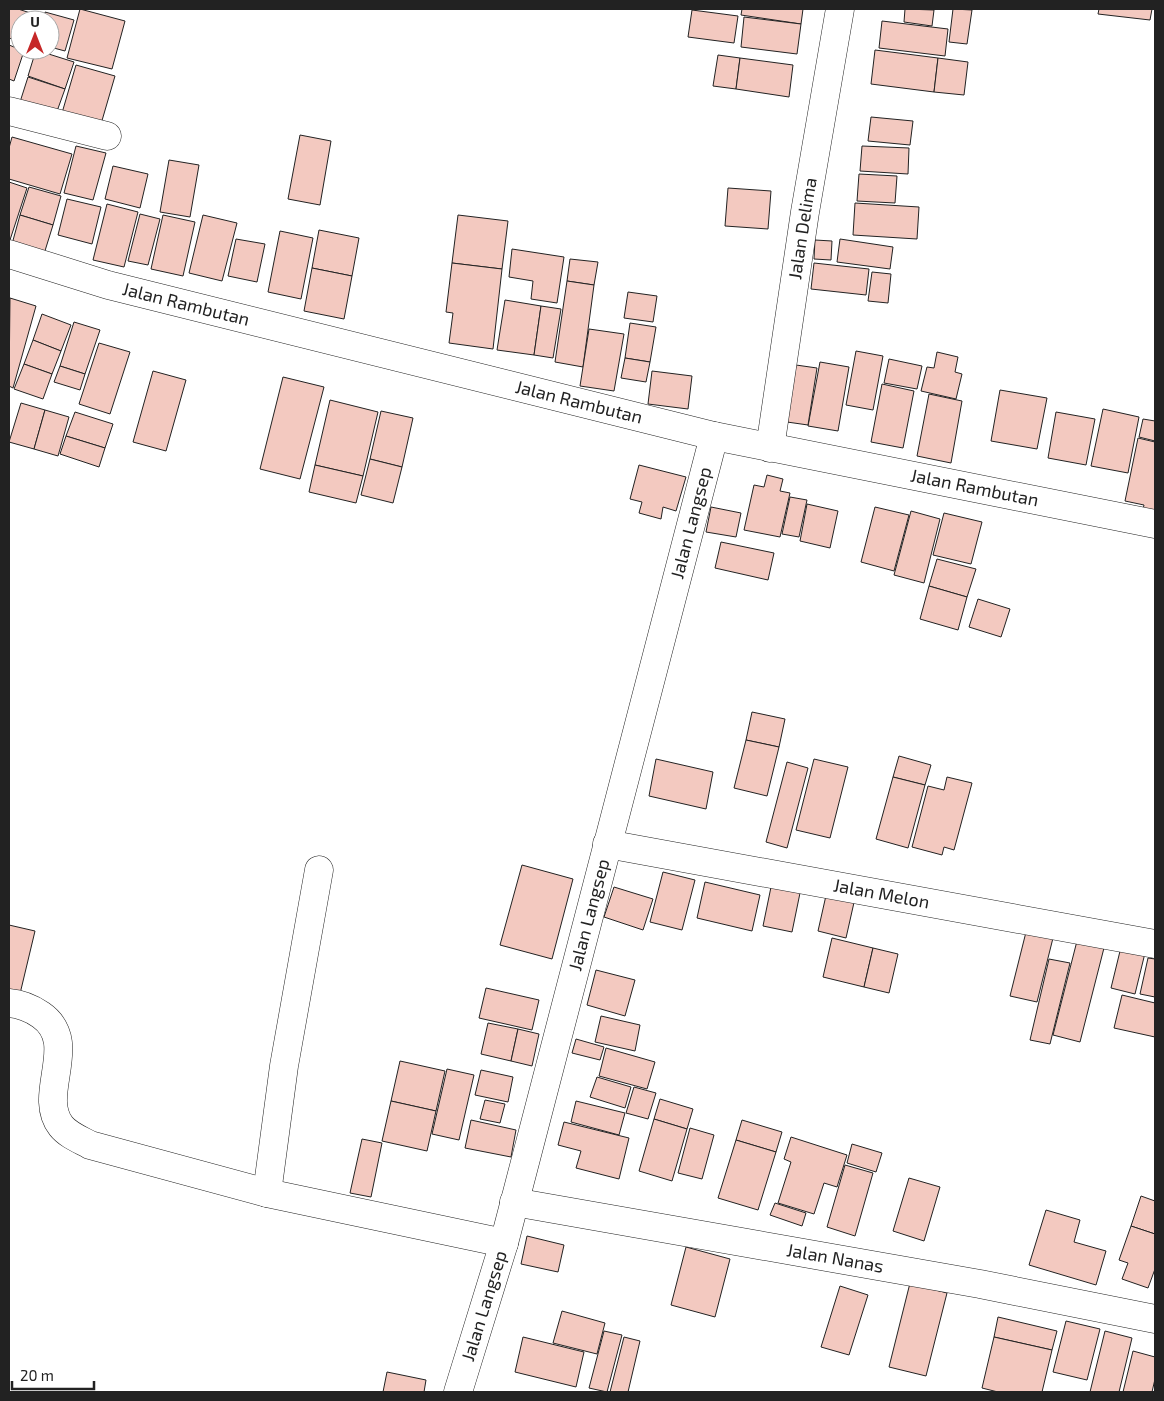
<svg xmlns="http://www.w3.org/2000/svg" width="1164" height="1401" viewBox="0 0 1164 1401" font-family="'Exo 2',sans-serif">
	<rect width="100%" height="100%" fill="#fff"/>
	<g fill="#f3c9c0" stroke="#222">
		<polygon points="9,9 18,9 43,17 42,20 20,20 20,42 9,38"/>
		<polygon points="80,9 125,21 112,69 67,58"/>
		<polygon points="742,9 803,9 801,24 741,15"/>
		<polygon points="905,9 934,10 932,26 904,22"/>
		<polygon points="953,9 972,10 967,44 949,42"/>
		<polygon points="1099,9 1152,9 1150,20 1098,14"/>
		<polygon points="692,10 738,16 734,43 688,37"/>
		<polygon points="45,12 74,20 65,51 50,47 50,20 43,20"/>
		<polygon points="744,17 801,24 797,54 741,47"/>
		<polygon points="882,21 948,29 945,56 879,48"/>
		<polygon points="9,45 24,51 14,81 9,79"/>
		<polygon points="36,50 74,62 65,89 28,76"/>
		<polygon points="875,50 938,58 934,92 871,84"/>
		<polygon points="718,55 740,58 736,89 713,86"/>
		<polygon points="740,58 793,65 789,97 736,89"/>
		<polygon points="938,58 968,62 964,95 934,92"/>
		<polygon points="76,65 115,76 101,124 62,113"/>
		<polygon points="28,77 65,89 56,114 20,102"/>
		<polygon points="871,117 913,121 910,145 868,141"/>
		<polygon points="300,135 331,141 320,205 288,199"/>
		<polygon points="12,137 72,154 60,194 9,179 9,148"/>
		<polygon points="76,146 106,153 93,200 64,193"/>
		<polygon points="862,146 909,148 908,174 860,171"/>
		<polygon points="169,160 199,165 190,217 160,212"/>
		<polygon points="113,166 148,174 140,208 105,199"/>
		<polygon points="859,174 897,176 895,203 857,201"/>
		<polygon points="9,182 27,188 9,243"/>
		<polygon points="29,187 61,196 53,225 20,215"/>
		<polygon points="728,188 771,191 768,229 725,226"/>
		<polygon points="67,199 101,207 92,244 58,235"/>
		<polygon points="855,203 919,207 917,239 853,235"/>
		<polygon points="107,204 138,212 124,267 93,260"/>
		<polygon points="140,214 160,219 148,265 128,261"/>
		<polygon points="20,215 53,225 44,254 12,244"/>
		<polygon points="163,215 195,222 183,276 151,269"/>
		<polygon points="203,215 237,223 222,281 189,273"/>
		<polygon points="458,215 508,221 502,269 452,263"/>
		<polygon points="319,230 359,238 352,276 312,268"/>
		<polygon points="280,231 313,238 301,299 268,292"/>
		<polygon points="236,239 265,244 257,282 228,276"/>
		<polygon points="840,239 893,247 890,269 837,262"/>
		<polygon points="815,240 832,241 831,260 814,259"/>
		<polygon points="512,249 564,257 557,303 531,299 533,281 509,277"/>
		<polygon points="570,259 598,262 594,285 567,281"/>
		<polygon points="452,263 502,269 493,349 449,343 453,313 446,312"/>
		<polygon points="814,263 869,269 866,295 811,289"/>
		<polygon points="312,268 352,276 344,319 304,311"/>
		<polygon points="872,272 891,274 888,303 868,301"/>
		<polygon points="567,281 594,285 583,367 555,362"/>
		<polygon points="628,292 657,296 653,322 624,318"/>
		<polygon points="10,298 36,306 13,388 9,386"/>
		<polygon points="505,300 541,306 534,355 497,350"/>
		<polygon points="541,306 561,309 553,358 534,355"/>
		<polygon points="42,314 71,325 61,351 33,340"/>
		<polygon points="74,322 100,330 85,374 60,366"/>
		<polygon points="630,323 656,327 650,362 625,358"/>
		<polygon points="589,329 624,334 614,391 580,386"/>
		<polygon points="33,340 61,351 52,374 24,364"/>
		<polygon points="99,343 130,352 110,414 79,404"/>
		<polygon points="856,351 883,356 873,410 846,405"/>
		<polygon points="937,352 958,357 955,372 962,374 956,399 921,391 927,367 934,368"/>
		<polygon points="625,358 650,362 646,382 621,378"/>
		<polygon points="889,359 922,366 917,389 884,383"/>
		<polygon points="820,362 849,367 838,431 808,426"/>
		<polygon points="24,364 52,374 43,399 14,389"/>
		<polygon points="796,365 817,368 808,425 787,422"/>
		<polygon points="60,366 85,374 80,390 54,382"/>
		<polygon points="153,371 186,380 166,451 133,442"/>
		<polygon points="652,371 692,376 688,409 648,404"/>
		<polygon points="283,377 324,387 300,479 260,469"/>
		<polygon points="882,384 914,391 903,448 871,442"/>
		<polygon points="1000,390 1047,398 1037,449 991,441"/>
		<polygon points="929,394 962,401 951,463 917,456"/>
		<polygon points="330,400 378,412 363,476 315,465"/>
		<polygon points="21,403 45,410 34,449 9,442"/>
		<polygon points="1103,409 1139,417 1128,473 1091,466"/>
		<polygon points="45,410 69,417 58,456 34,449"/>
		<polygon points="381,411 413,418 402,467 370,459"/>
		<polygon points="75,412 113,424 105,448 66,436"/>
		<polygon points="1056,412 1095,419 1086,465 1048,458"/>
		<polygon points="1143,419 1155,421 1155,441 1139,437"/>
		<polygon points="66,436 105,448 99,467 60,454"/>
		<polygon points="1138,438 1155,442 1155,516 1142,514 1144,505 1125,501"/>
		<polygon points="370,459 402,467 393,503 361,495"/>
		<polygon points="315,465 363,476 356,503 309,492"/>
		<polygon points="639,465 686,477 676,511 663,507 661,519 639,513 642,502 630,499"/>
		<polygon points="767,475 783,479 780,491 790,493 780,537 744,530 754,485 764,487"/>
		<polygon points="790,497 807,500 799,537 782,534"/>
		<polygon points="807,504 838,511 830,548 800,541"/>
		<polygon points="711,507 741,513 736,537 706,532"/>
		<polygon points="875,507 909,515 894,571 861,562"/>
		<polygon points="911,511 940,519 924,583 894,575"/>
		<polygon points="944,513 982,522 971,564 933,555"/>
		<polygon points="721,542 774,553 768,580 715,568"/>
		<polygon points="937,559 976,569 967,597 929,586"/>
		<polygon points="929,586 967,597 958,630 920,619"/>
		<polygon points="978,599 1010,609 1001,637 969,627"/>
		<polygon points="752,712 785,719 779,747 746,740"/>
		<polygon points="746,740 779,747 767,796 734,788"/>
		<polygon points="899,756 931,765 925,785 893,777"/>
		<polygon points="656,759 713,772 706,809 649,796"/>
		<polygon points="814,759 848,767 830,838 796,830"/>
		<polygon points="787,762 808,768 787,848 766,842"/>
		<polygon points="893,777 925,785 908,848 876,839"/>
		<polygon points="947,777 972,783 954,850 944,847 942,855 912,847 928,786 944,790"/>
		<polygon points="522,865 573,879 552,959 500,945"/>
		<polygon points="663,872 695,880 682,930 650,922"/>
		<polygon points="705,882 760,895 752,931 697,918"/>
		<polygon points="614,887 653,899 643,930 604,917"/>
		<polygon points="771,887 800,893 792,932 763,926"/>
		<polygon points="827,891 855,898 846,938 818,931"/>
		<polygon points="9,925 35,931 19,998 9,995"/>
		<polygon points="1026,932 1053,938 1037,1002 1010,996"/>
		<polygon points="1078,937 1105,944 1080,1042 1053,1035"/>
		<polygon points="832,938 873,948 864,987 823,977"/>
		<polygon points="1121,947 1145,953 1135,994 1111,988"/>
		<polygon points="873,948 898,954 889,993 864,987"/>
		<polygon points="1148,958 1155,959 1155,997 1140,994"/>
		<polygon points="1049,959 1070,963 1050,1044 1030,1040"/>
		<polygon points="596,970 635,980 625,1016 587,1005"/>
		<polygon points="486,988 539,1000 532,1030 479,1018"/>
		<polygon points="1122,995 1155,1003 1155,1037 1114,1028"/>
		<polygon points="601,1016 640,1025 635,1051 595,1042"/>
		<polygon points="488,1023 518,1029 511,1061 481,1054"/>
		<polygon points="518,1029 539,1034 532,1066 511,1061"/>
		<polygon points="576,1039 604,1047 600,1060 572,1053"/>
		<polygon points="606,1048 655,1062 647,1089 599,1076"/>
		<polygon points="400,1061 445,1071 436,1111 391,1101"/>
		<polygon points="447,1069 474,1075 459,1140 432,1134"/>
		<polygon points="481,1070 513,1077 508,1102 475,1095"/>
		<polygon points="597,1077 631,1087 625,1108 590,1097"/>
		<polygon points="634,1087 656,1093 648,1119 626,1113"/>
		<polygon points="660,1099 693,1109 687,1129 654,1119"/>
		<polygon points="485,1100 505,1104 500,1123 480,1119"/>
		<polygon points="391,1101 436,1111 427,1151 382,1141"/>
		<polygon points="576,1101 625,1113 619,1135 571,1122"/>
		<polygon points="654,1119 687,1129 672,1181 639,1171"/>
		<polygon points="471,1120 516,1130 511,1157 465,1148"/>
		<polygon points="742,1120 782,1132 776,1152 736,1140"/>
		<polygon points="564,1122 629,1138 619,1179 576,1168 581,1151 558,1145"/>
		<polygon points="690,1128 714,1135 702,1179 678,1173"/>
		<polygon points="791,1137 847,1155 837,1187 824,1183 814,1214 778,1203 791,1162 784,1159"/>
		<polygon points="362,1139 382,1143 371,1197 350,1193"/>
		<polygon points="736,1140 776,1152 758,1210 718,1198"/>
		<polygon points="852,1144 882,1153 876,1172 847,1163"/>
		<polygon points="845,1165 873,1173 855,1236 827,1227"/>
		<polygon points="909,1178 940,1187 924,1241 893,1231"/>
		<polygon points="1141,1196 1155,1201 1155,1234 1131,1226"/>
		<polygon points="775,1203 806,1213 802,1226 770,1215"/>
		<polygon points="1046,1210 1080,1220 1074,1242 1106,1251 1096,1285 1029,1265"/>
		<polygon points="1131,1226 1155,1234 1155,1269 1148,1288 1122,1279 1128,1263 1119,1260"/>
		<polygon points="527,1236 564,1245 558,1272 521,1264"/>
		<polygon points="686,1247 730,1259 715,1317 671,1305"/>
		<polygon points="910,1283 947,1293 926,1376 889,1367"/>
		<polygon points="840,1286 868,1295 849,1355 821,1347"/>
		<polygon points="562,1311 605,1323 597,1354 553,1343"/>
		<polygon points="998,1317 1057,1331 1052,1350 994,1337"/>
		<polygon points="1066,1321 1100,1329 1087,1380 1053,1372"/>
		<polygon points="604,1331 622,1335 607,1392 589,1388"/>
		<polygon points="1105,1331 1132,1338 1119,1392 1090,1392"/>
		<polygon points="523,1337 584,1352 576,1387 515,1372"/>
		<polygon points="624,1337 640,1341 628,1392 610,1392"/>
		<polygon points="994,1337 1052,1350 1042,1392 998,1392 982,1388"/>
		<polygon points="1133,1351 1155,1357 1155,1379 1152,1392 1123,1392"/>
		<polygon points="387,1372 426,1380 424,1392 383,1392"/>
	</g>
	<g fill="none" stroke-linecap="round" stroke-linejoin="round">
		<g stroke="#222" stroke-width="29">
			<g id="minor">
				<polyline points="9,111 107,136"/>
				<path id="s1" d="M 9,254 L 108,285 L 714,436 L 1155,524"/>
				<path id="s2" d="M 770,448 L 805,212 L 840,9"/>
				<path id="s3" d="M 607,844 L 1155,944"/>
				<path d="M 9,1003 C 21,1004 31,1008 41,1015 C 81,1043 36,1094 61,1126 C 68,1135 81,1140 90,1145 L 267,1193 L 504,1243"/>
				<polyline points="267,1193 284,1066 319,870"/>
				<path id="s4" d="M 514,1202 L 980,1284 L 1155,1319"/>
				<path id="s5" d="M 458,1392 L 504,1243 L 714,436"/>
			</g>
		</g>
		<use href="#minor" stroke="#fff" stroke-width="28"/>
	</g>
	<g text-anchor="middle" stroke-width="4" stroke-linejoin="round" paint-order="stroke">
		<g font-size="18" fill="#222" stroke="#fff">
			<text dy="6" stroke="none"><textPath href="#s2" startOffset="222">Jalan Delima</textPath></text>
			<text dy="6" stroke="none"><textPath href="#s1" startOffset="184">Jalan Rambutan</textPath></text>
			<text dy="6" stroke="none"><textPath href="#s1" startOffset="589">Jalan Rambutan</textPath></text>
			<text dy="6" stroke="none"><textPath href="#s1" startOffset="994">Jalan Rambutan</textPath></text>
			<text dy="6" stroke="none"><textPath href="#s5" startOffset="900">Jalan Langsep</textPath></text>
			<text dy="6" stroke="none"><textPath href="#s3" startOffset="279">Jalan Melon</textPath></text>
			<text dy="6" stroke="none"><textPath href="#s5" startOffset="495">Jalan Langsep</textPath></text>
			<text dy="6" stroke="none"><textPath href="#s4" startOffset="326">Jalan Nanas</textPath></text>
			<text dy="6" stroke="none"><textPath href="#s5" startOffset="90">Jalan Langsep</textPath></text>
		</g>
	</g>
	<rect width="1164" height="1401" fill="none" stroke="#222222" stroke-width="20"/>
	<g transform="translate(35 35)"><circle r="24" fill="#ffffff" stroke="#a7a7a7"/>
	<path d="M0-4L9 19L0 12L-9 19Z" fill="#c62828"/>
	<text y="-8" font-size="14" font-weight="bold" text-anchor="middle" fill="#222222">U</text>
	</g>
	<path d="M12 1381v8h82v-8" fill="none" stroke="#222222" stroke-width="2.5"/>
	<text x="20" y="1381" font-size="15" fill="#222222" stroke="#ffffff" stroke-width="4" paint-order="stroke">20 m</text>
</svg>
